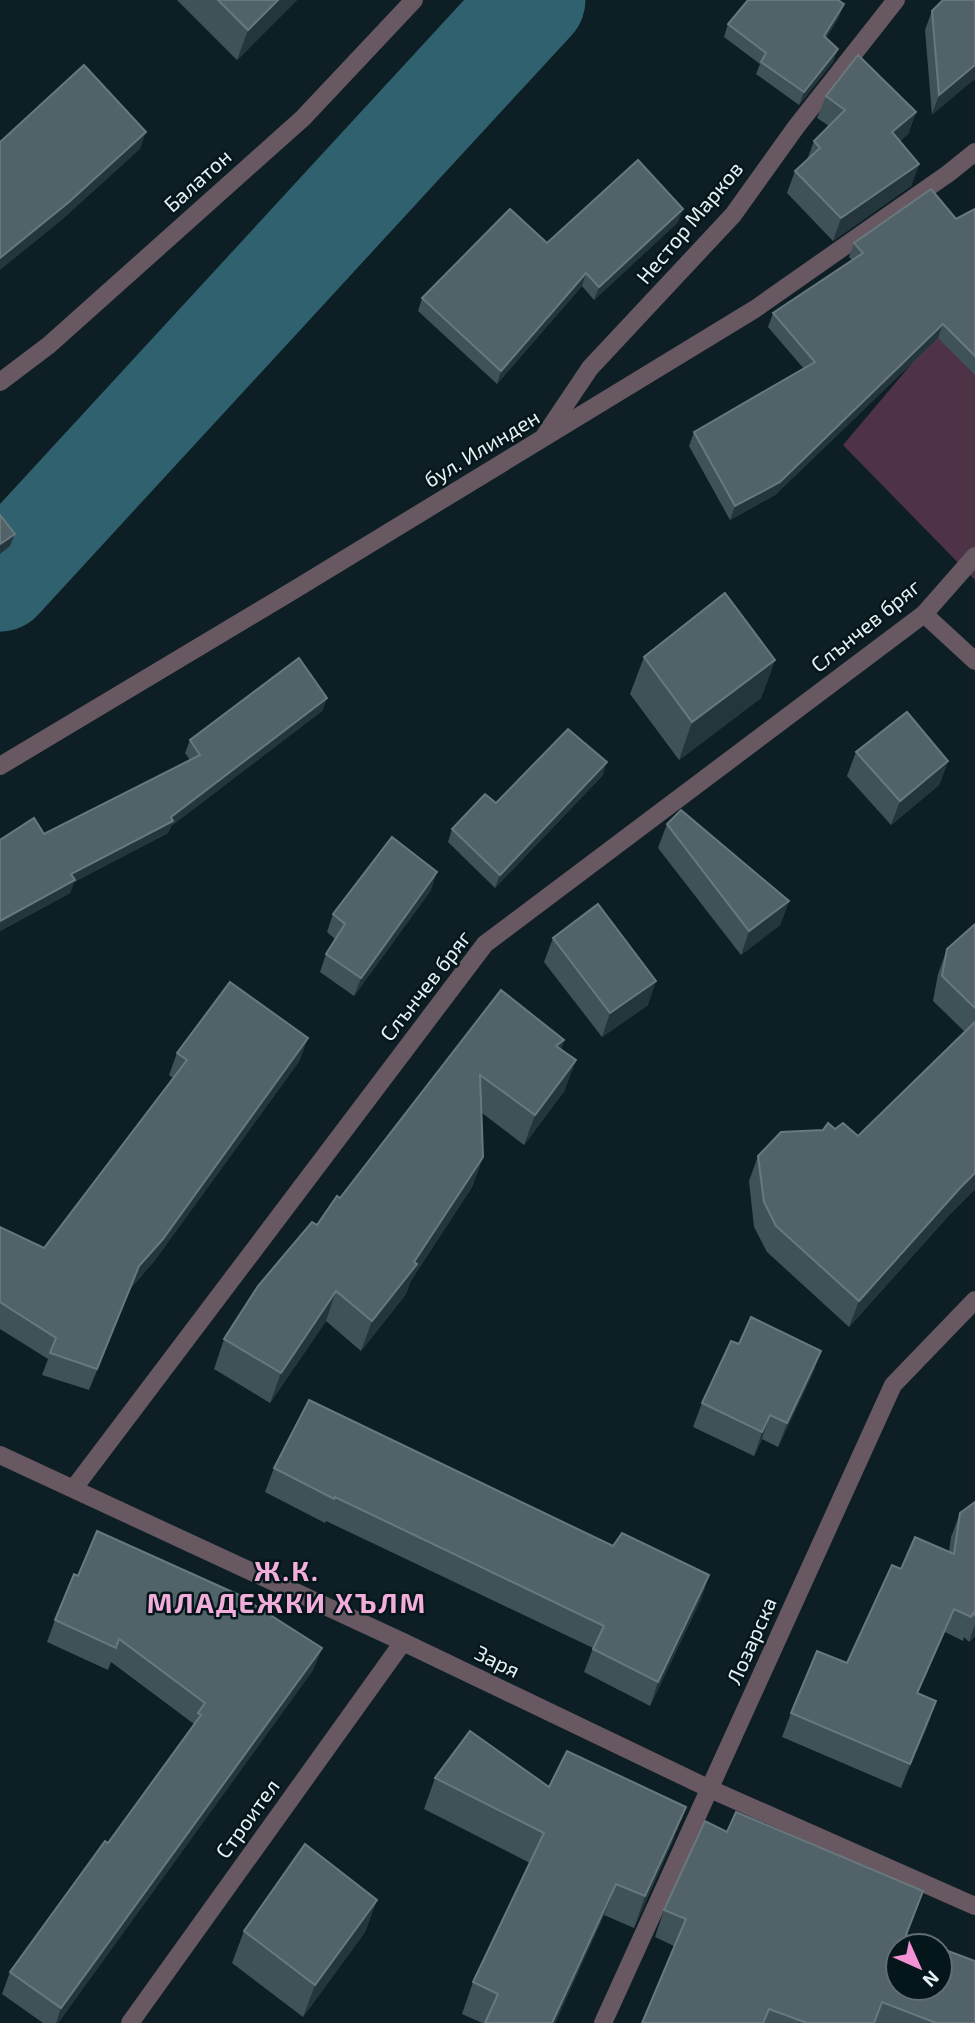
<svg xmlns="http://www.w3.org/2000/svg" width="975" height="2023" viewBox="0 0 975 2023" font-family="'Exo 2',sans-serif">
	<rect width="100%" height="100%" fill="#0d1f24"/>
	<polygon fill="#4d3345" points="975,235 975,580 843,445 919,355"/>
	<g fill="none" stroke-linecap="round" stroke-linejoin="round">
		<polyline stroke="#30616f" stroke-width="103" points="0,580 534,0"/>
		<g stroke="#685862" stroke-width="18">
			<polyline points="0,382 49,345 303,118 414,0"/>
			<polyline points="545,435 590,368 733,215 796,127 896,0"/>
			<polyline points="924,614 975,661"/>
			<polyline points="0,766 294,590 755,309 949,173 975,152"/>
			<polyline points="0,1455 403,1642 710,1789 975,1906"/>
			<polyline points="74,1488 485,944 924,614 975,556"/>
			<polyline points="130,2023 403,1642"/>
			<polyline points="603,2023 893,1385 975,1300"/>
		</g>
	</g>
	<g fill="#3f5258">
		<polygon points="177,0 297,0 237,60"/>
		<polygon points="975,0 932,115 925,30 932,11"/>
		<polygon points="839,17 826,38 833,62 799,105 756,74 760,64 724,37 728,24"/>
		<polygon points="826,96 916,112 908,134 900,141 919,164 911,186 833,241 787,193 795,171 807,160 814,141 829,126 817,118"/>
		<polygon points="975,209 975,375 938,338 775,495 730,520 689,446 694,432 804,369 768,327 773,313 852,260 849,257 854,243 956,219"/>
		<polygon points="678,222 594,300 582,286 497,384 418,311 422,298 547,243"/>
		<polygon points="644,657 775,660 761,698 679,760 630,694"/>
		<polygon points="327,698 322,711 171,826 168,833 74,882 70,893 0,931 0,840 44,834 190,760 185,753 190,740"/>
		<polygon points="856,752 948,761 939,785 891,825 847,776"/>
		<polygon points="603,775 495,888 448,842 452,829 496,803"/>
		<polygon points="667,824 789,901 780,925 741,955 658,848"/>
		<polygon points="431,890 354,996 320,972 326,954 335,939 327,932 333,914"/>
		<polygon points="975,924 975,1189 951,1213 849,1327 767,1252 754,1227 749,1181 758,1156 835,1129 858,1136 965,1032 933,1001 938,974 947,949"/>
		<polygon points="553,938 648,1005 602,1037 544,962"/>
		<polygon points="501,990 564,1040 561,1050 565,1090 524,1145 482,1113 483,1157 472,1187 410,1282 406,1294 361,1351 326,1321 270,1403 214,1369 224,1339 340,1198"/>
		<polygon points="177,1053 300,1060 155,1260 131,1288 89,1390 42,1375 48,1359 0,1329 0,1227 44,1248 173,1078 169,1075"/>
		<polygon points="739,1344 821,1351 812,1375 778,1447 762,1439 754,1456 693,1427 702,1403"/>
		<polygon points="274,1468 613,1546 709,1575 701,1599 650,1706 584,1672 593,1648 326,1521 325,1523 265,1492"/>
		<polygon points="975,1502 975,1636 969,1642 964,1637 963,1641 945,1632 918,1693 936,1701 901,1788 782,1737 791,1713 847,1663 901,1569 949,1552 951,1537 960,1513"/>
		<polygon points="78,1576 322,1648 313,1670 58,2023 43,2023 2,1994 10,1972 108,1843 194,1724 111,1662 108,1670 47,1642 55,1620"/>
		<polygon points="435,1778 549,1787 674,1838 634,1928 604,1915 555,2023 482,2023 462,2014 473,1982 530,1863 424,1809"/>
		<polygon points="377,1900 365,1932 303,2017 232,1963 244,1931"/>
		<polygon points="664,1910 906,1935 975,2023 642,2023 674,1946 655,1937"/>
	</g>
	<g fill="#24363c">
		<polygon points="278,0 297,0 237,60 248,30"/>
		<polygon points="844,4 839,17 819,48 824,36"/>
		<polygon points="838,49 833,62 799,105 804,92"/>
		<polygon points="975,65 975,79 932,115 939,95"/>
		<polygon points="916,112 908,134 884,154 892,132"/>
		<polygon points="146,132 140,149 63,219 0,270 0,258"/>
		<polygon points="919,164 911,186 833,241 841,218"/>
		<polygon points="683,209 678,222 594,300 599,287"/>
		<polygon points="586,273 582,286 497,384 501,371"/>
		<polygon points="943,324 938,338 775,495 730,520 735,506"/>
		<polygon points="15,534 10,546 0,554 0,544"/>
		<polygon points="775,660 761,698 679,760 692,722"/>
		<polygon points="327,698 322,711 171,826 168,833 74,882 70,893 0,931 0,921 71,874 171,817"/>
		<polygon points="948,761 939,785 891,825 900,801"/>
		<polygon points="607,762 603,775 495,888 500,875"/>
		<polygon points="437,872 431,890 354,996 361,978"/>
		<polygon points="789,901 780,925 741,955 749,931"/>
		<polygon points="656,981 648,1005 602,1037 610,1013"/>
		<polygon points="308,1038 300,1060 155,1260 131,1288 89,1390 139,1266"/>
		<polygon points="564,1040 554,1070 556,1046"/>
		<polygon points="576,1060 565,1090 524,1145 535,1115"/>
		<polygon points="483,1157 472,1187 410,1282 406,1294 361,1351 372,1321 414,1262"/>
		<polygon points="975,1173 975,1189 951,1213 849,1327 859,1301 960,1188"/>
		<polygon points="336,1291 326,1321 270,1403 281,1373"/>
		<polygon points="821,1351 812,1375 778,1447 787,1423"/>
		<polygon points="770,1415 762,1439 754,1456 762,1432"/>
		<polygon points="709,1575 701,1599 650,1706 658,1682"/>
		<polygon points="954,1609 945,1632 908,1716 917,1693"/>
		<polygon points="975,1624 975,1636 969,1642"/>
		<polygon points="322,1648 313,1670 58,2023 56,2023 61,2008"/>
		<polygon points="936,1701 928,1725 901,1788 910,1764"/>
		<polygon points="686,1807 674,1838 634,1928 645,1896"/>
		<polygon points="616,1884 604,1915 555,2023 552,2023"/>
		<polygon points="377,1900 365,1932 303,2017 315,1985"/>
	</g>
	<g fill="#516369" stroke="#68797e" stroke-width="2">
		<polygon points="218,0 278,0 248,30"/>
		<polygon points="748,0 838,0 844,4 824,36 838,49 804,92 761,62 766,53 728,24"/>
		<polygon points="943,0 975,0 975,65 939,95 932,11"/>
		<polygon points="858,55 916,112 892,132 919,164 841,218 795,171 820,148 814,141 845,110 826,96"/>
		<polygon points="84,65 146,132 69,202 0,258 0,142"/>
		<polygon points="638,160 683,209 599,287 586,273 501,371 422,298 510,209 547,243"/>
		<polygon points="931,189 956,219 975,209 975,356 943,324 780,482 735,506 694,432 815,362 773,313 863,253 854,243"/>
		<polygon points="0,515 15,534 0,544"/>
		<polygon points="725,593 775,660 692,722 644,657"/>
		<polygon points="299,658 327,698 171,817 173,821 71,874 75,880 0,921 0,840 34,818 44,834 200,755 190,740"/>
		<polygon points="907,712 948,761 900,801 856,752"/>
		<polygon points="568,729 607,762 500,875 452,829 485,794 496,803"/>
		<polygon points="681,810 789,901 749,931 667,824"/>
		<polygon points="392,837 437,872 361,978 326,954 345,924 333,914"/>
		<polygon points="598,904 656,981 610,1013 553,938"/>
		<polygon points="975,924 975,1008 942,976 947,949"/>
		<polygon points="230,982 308,1038 163,1239 139,1266 97,1369 50,1353 56,1338 0,1302 0,1227 44,1248 187,1060 177,1053"/>
		<polygon points="501,990 564,1040 556,1046 576,1060 535,1115 480,1075 483,1157 414,1262 417,1264 372,1321 336,1291 281,1373 224,1339 258,1286 312,1222 317,1225 337,1196 340,1198"/>
		<polygon points="975,1022 975,1173 960,1188 859,1301 776,1226 764,1202 758,1156 781,1132 823,1130 828,1123 835,1129 843,1123 858,1136"/>
		<polygon points="751,1317 821,1351 787,1423 770,1415 762,1432 702,1403 731,1341 739,1344"/>
		<polygon points="309,1400 613,1546 622,1533 709,1575 658,1682 593,1649 604,1626 335,1497 334,1499 274,1468"/>
		<polygon points="975,1502 975,1616 973,1613 971,1617 954,1609 917,1693 936,1701 910,1764 791,1713 817,1651 847,1663 892,1565 901,1569 915,1537 954,1554 960,1513"/>
		<polygon points="97,1531 239,1595 322,1648 61,2008 10,1972 105,1841 108,1843 201,1715 198,1713 205,1703 119,1639 116,1648 55,1620 74,1574 78,1576"/>
		<polygon points="470,1731 549,1787 567,1751 686,1807 645,1896 616,1884 552,2023 485,2023 498,1994 473,1982 544,1833 435,1778"/>
		<polygon points="736,1812 923,1891 906,1935 935,1946 898,1946 898,1988 940,1988 940,1948 975,1961 975,2023 936,2023 882,2002 874,2023 807,2023 769,2009 763,2023 642,2023 686,1919 664,1910 705,1821 727,1832"/>
		<polygon points="305,1844 377,1900 315,1985 244,1931"/>
	</g>
	<g text-anchor="middle" stroke-width="5" stroke-linejoin="round" paint-order="stroke">
		<g font-size="21" fill="#e5f1f4" stroke="#05161b">
			<text transform="translate(198 181) rotate(-42)" y="7">Балатон</text>
			<text transform="translate(690 223) rotate(-50)" y="7">Нестор Марков</text>
			<text transform="translate(482 449) rotate(-31)" y="7">бул. Илинден</text>
			<text transform="translate(866 626) rotate(-39)" y="7">Слънчев бряг</text>
			<text transform="translate(426 986) rotate(-52)" y="7">Слънчев бряг</text>
			<text transform="translate(752 1641) rotate(-66)" y="7">Лозарска</text>
			<text transform="translate(497 1662) rotate(26)" y="7">Заря</text>
			<text transform="translate(248 1819) rotate(-54)" y="7">Строител</text>
		</g>
		<g font-size="28" font-weight="bold" letter-spacing="2" fill="#f2addb" stroke="#05161b">
			<text x="287" y="1581">Ж.К.<tspan x="287" dy="32">МЛАДЕЖКИ ХЪЛМ</tspan></text>
		</g>
	</g>
	<g transform="translate(919 1967) rotate(135)"><circle r="33" fill="#05161b" stroke="#5f6e72" stroke-width="2"/>
	<path d="M0-5L12 26L0 18L-12 26Z" fill="#f391d5"/>
	<text y="-10" font-size="19" font-weight="bold" text-anchor="middle" fill="#e5f1f4">N</text>
	</g>
</svg>
